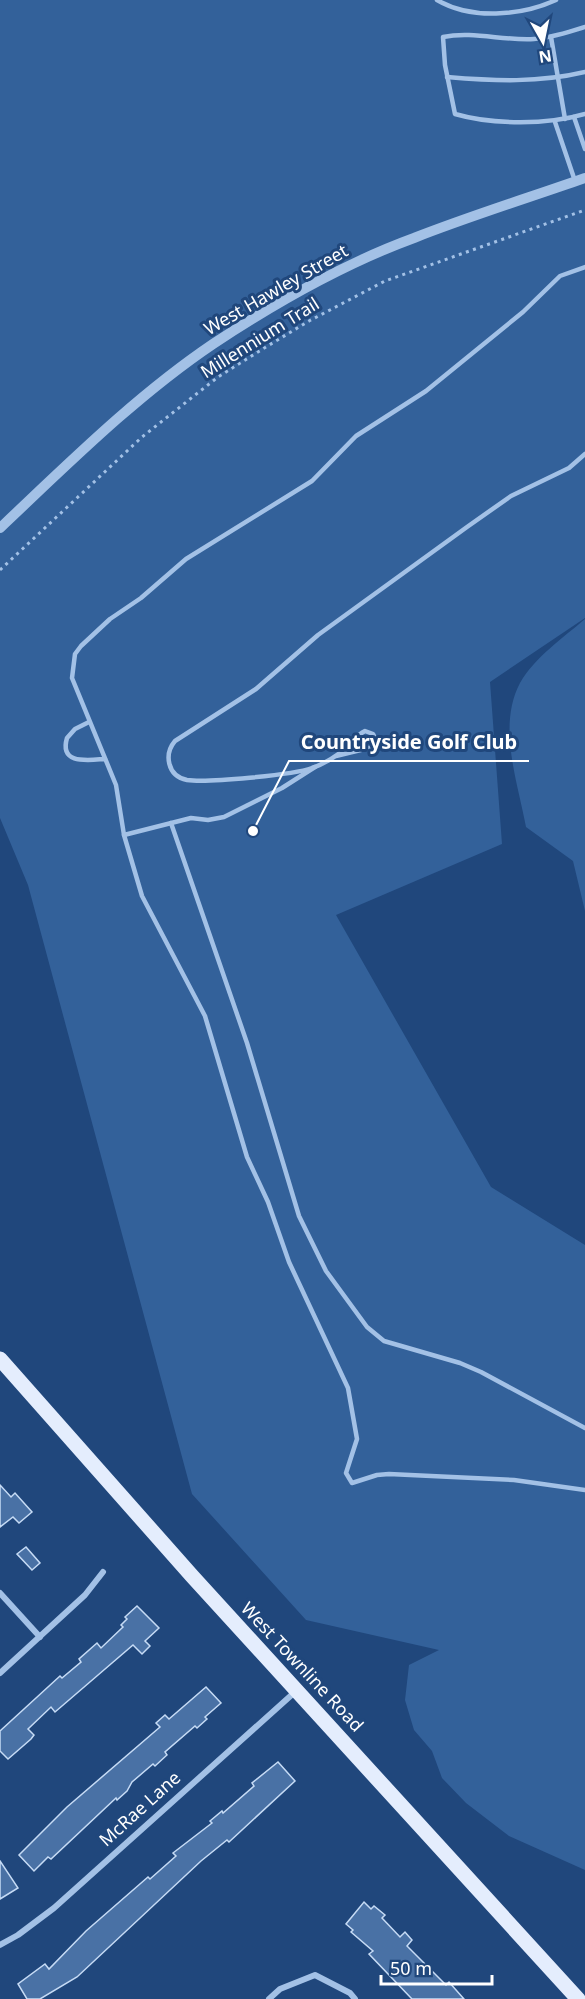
<svg xmlns="http://www.w3.org/2000/svg" width="585" height="1999" viewBox="0 0 585 1999" font-family="'Noto Sans',sans-serif">
	<rect width="100%" height="100%" fill="#20477c"/>
	<g fill="#33619a">
		<polygon points="0,0 585,0 585,618 490,682 502,844 336,915 491,1187 585,1245 585,1870 509,1836 466,1803 442,1778 432,1751 414,1730 405,1700 409,1665 439,1650 306,1620 192,1494 28,885 0,818"/>
		<path d="M 585,619 L 585,911 L 573,861 L 526,827 C 518,783 497,726 520,683 C 535,657 563,638 585,619 Z"/>
	</g>
	<g fill="#4971a5" stroke="#c6dbf5" stroke-width="1.5">
		<polygon points="0,1485 11,1497 15,1493 32,1512 19,1523 13,1517 0,1527"/>
		<polygon points="26,1547 40,1563 32,1570 17,1554"/>
		<polygon points="137,1606 159,1628 145,1641 150,1646 142,1654 133,1645 55,1712 51,1707 28,1729 34,1735 31,1739 8,1759 0,1751 0,1731 60,1676 62,1678 81,1662 79,1659 97,1643 101,1648 123,1627 121,1625 127,1619 125,1617"/>
		<polygon points="206,1687 221,1703 205,1717 207,1719 197,1728 195,1726 165,1752 167,1755 155,1766 153,1764 132,1782 127,1791 117,1800 116,1798 51,1859 48,1857 34,1871 19,1855 67,1807 160,1727 156,1723 165,1715 169,1719"/>
		<polygon points="278,1762 295,1781 229,1842 227,1840 201,1861 77,1977 40,1999 27,1999 18,1984 45,1964 49,1969 86,1931 148,1877 150,1879 176,1856 173,1853 212,1823 210,1821 222,1811 223,1813 254,1786 252,1783"/>
		<polygon points="0,1861 18,1888 0,1899"/>
		<polygon points="364,1902 371,1909 374,1906 385,1915 382,1918 400,1937 405,1932 412,1940 407,1946 446,1985 449,1982 464,1999 412,1999 369,1954 373,1951 351,1932 353,1930 346,1924"/>
	</g>
	<g fill="none" stroke-linecap="round" stroke-linejoin="round">
		<polyline stroke="#a3c1e6" stroke-width="3" stroke-dasharray="3 4.5" stroke-linecap="butt" points="0,570 142,437 218,377 261,350 309,321 385,281 585,210"/>
		<g stroke="#a3c1e6" stroke-width="4.5">
			<path d="M 437,0 C 471,20 521,16 556,0"/>
			<path d="M 585,27 C 568,32 552,38 534,39 C 504,41 473,31 443,37 L 445,65 L 455,114 C 493,125 548,125 585,114"/>
			<polyline points="551,37 565,119"/>
			<path d="M 447,77 C 494,81 539,83 585,72"/>
			<polyline points="574,117 585,149"/>
			<polyline points="555,122 575,181"/>
			<path d="M 89,722 L 75,729 L 67,738 C 59,765 88,760 105,759"/>
			<path d="M 336,756 L 373,747 L 376,740 L 373,734 L 365,731 C 357,735 354,740 348,746 C 339,755 324,764 312,768 C 293,775 207,783 187,780 C 167,776 164,754 175,741 L 256,689 L 318,635 L 467,527 L 511,496 L 569,468 L 585,454"/>
			<polyline points="315,767 282,788 224,817 208,820 191,818 124,835 142,896 205,1016 247,1157 268,1202 289,1262 348,1388 357,1439 346,1473 352,1483 377,1475 389,1474 514,1480 585,1490"/>
			<polyline points="171,823 247,1043 299,1216 326,1271 367,1327 384,1341 460,1363 481,1372 585,1428"/>
			<polyline points="124,835 116,785 72,678 75,654 81,646 110,619 141,598 186,559 312,481 356,436 426,391 523,312 560,276 585,267"/>
		</g>
		<g stroke="#a3c1e6" stroke-width="6">
			<polyline points="0,1593 40,1637"/>
			<polyline points="0,1673 85,1595 103,1572"/>
			<polyline points="0,1945 18,1935 54,1908 296,1691"/>
			<polyline points="269,1999 280,1989 315,1975 350,1993 355,1999"/>
		</g>
		<path stroke="#a3c1e6" stroke-width="10" d="M 0,528 C 68,464 136,396 213,344 C 275,303 343,264 414,238 C 470,216 528,198 585,178"/>
		<polyline stroke="#e4edfd" stroke-width="15" points="0,1359 192,1576 578,1999"/>
	</g>
	<g text-anchor="middle" stroke-width="6" stroke-linejoin="round" paint-order="stroke">
		<g font-size="18" fill="#fff" stroke="#20477c">
			<text transform="translate(276 290) rotate(-30)" y="6">West Hawley Street</text>
			<text transform="translate(260 338) rotate(-32)" y="6">Millennium Trail</text>
			<text transform="translate(302 1667) rotate(47)" y="6">West Townline Road</text>
			<text transform="translate(140 1809) rotate(-42)" y="6">McRae Lane</text>
		</g>
	</g>
	<path fill="none" stroke="#fff" stroke-width="2" d="M253 831L289 761H529"/>
	<circle fill="#fff" stroke="#20477c" stroke-width="2" cx="253" cy="831" r="6"/>
	<g font-size="20" text-anchor="middle" font-weight="bold" fill="#fff" stroke="#20477c" stroke-width="6" stroke-linejoin="round" paint-order="stroke">
		<text x="409" y="749">Countryside Golf Club</text>
	</g>
	<g transform="translate(543 42) rotate(171)" stroke="#20477c" stroke-width="4.5" paint-order="stroke">
	<path d="M0-4.5L10 22L0 15L-10 22Z" fill="#ffffff"/>
	<text y="-9" font-size="16" font-weight="bold" text-anchor="middle" fill="#ffffff">N</text>
	</g>
	<path d="M381 1975v9h111v-9" fill="none" stroke="#ffffff" stroke-width="3"/>
	<text x="390" y="1975" font-size="18" fill="#ffffff" stroke="#20477c" stroke-width="4.5" paint-order="stroke">50 m</text>
</svg>
